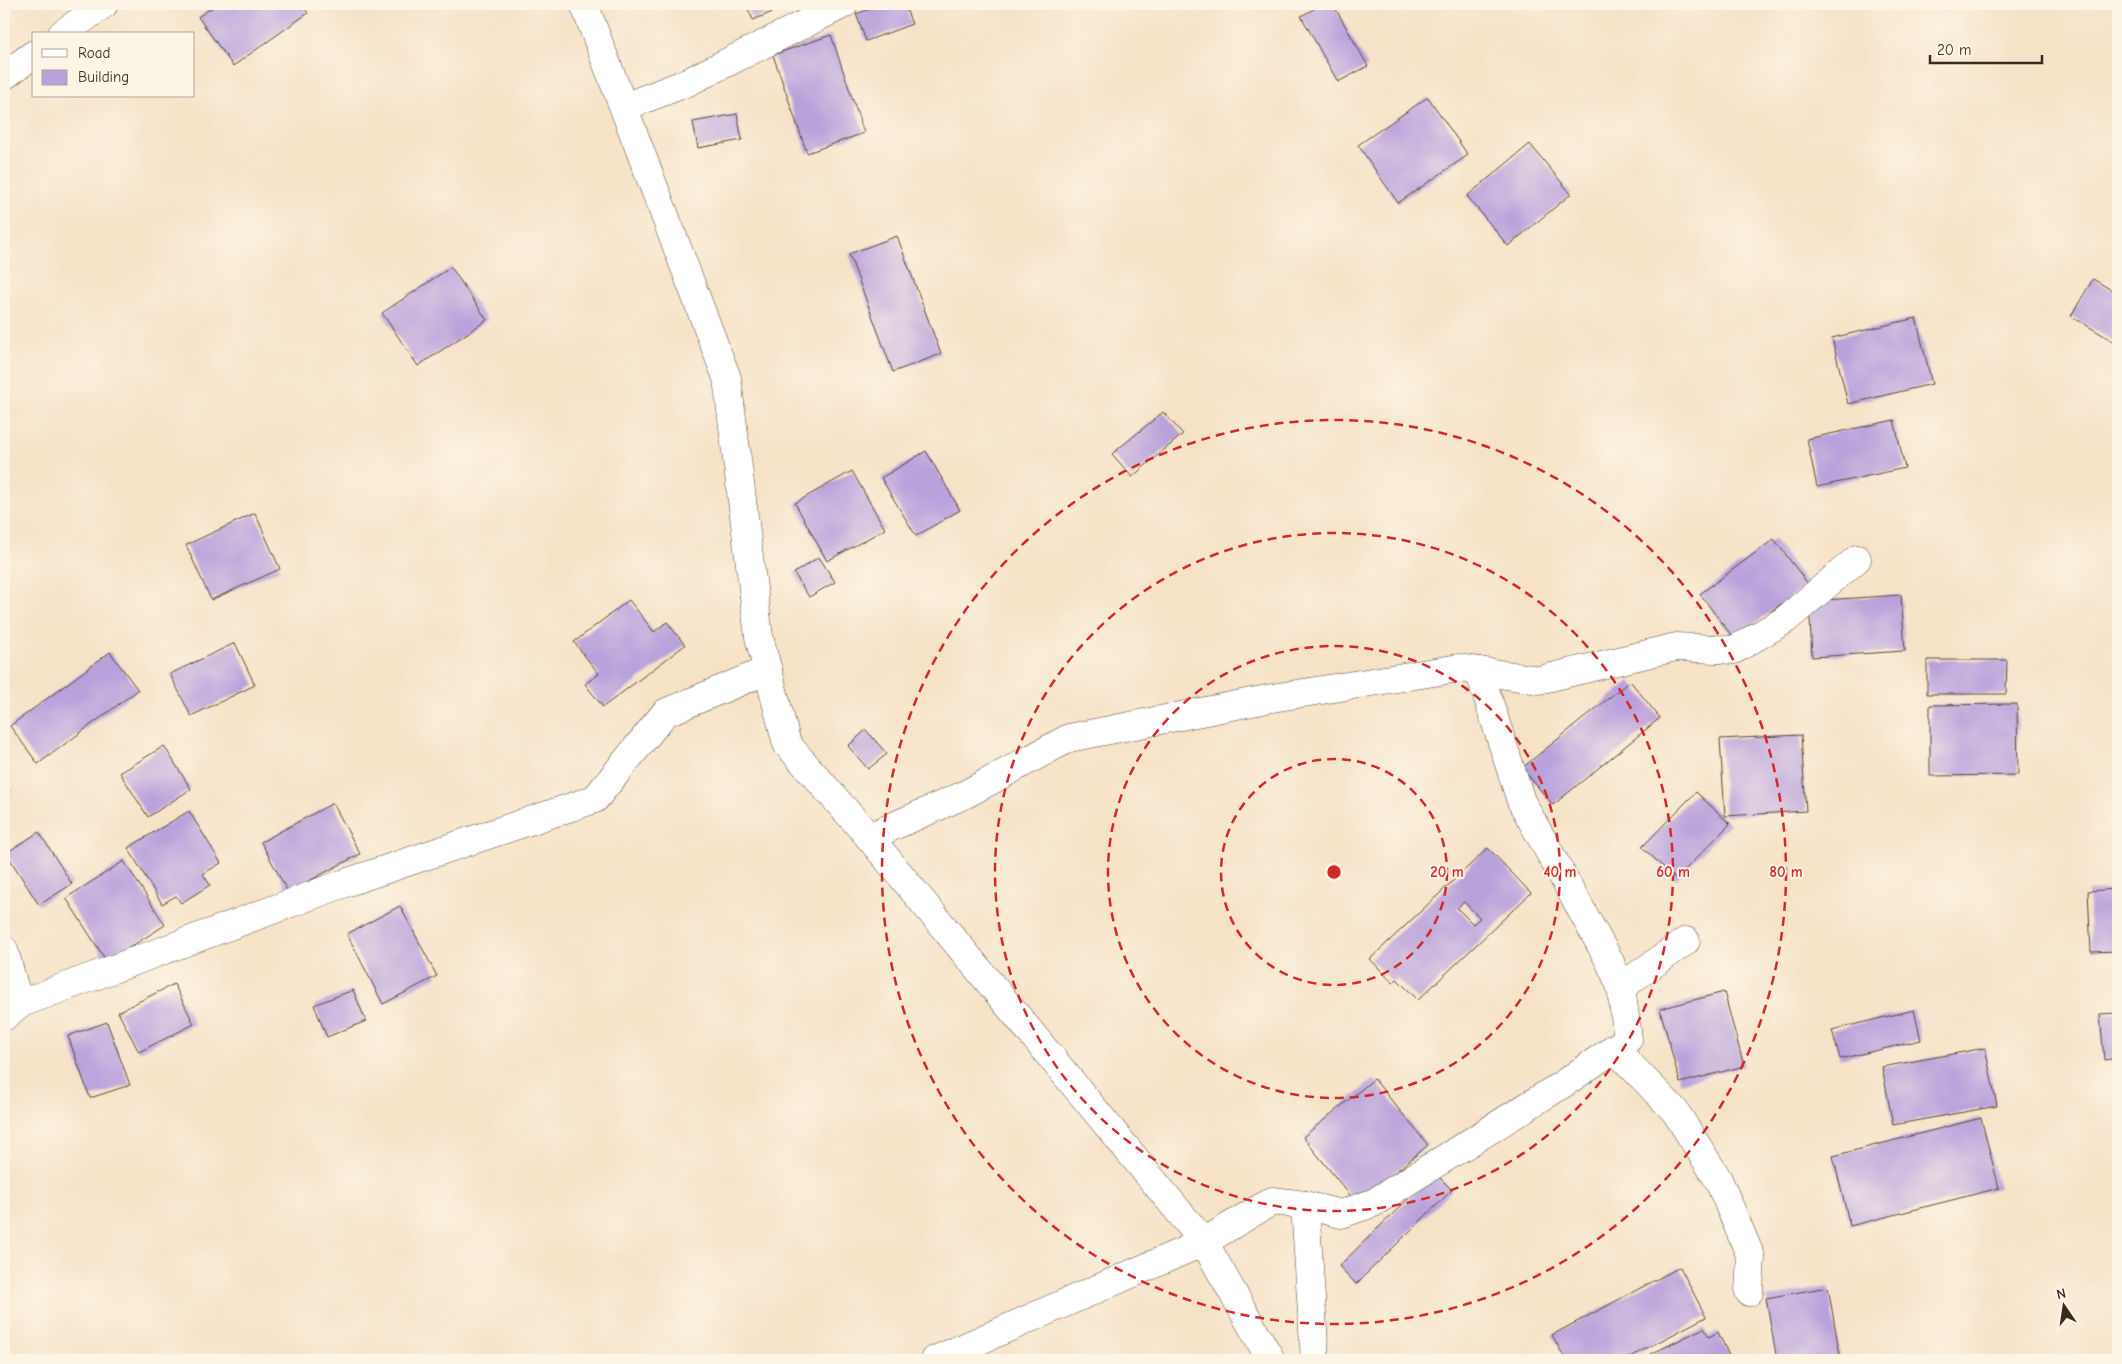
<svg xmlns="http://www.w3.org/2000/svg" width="2122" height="1364" viewBox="0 0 2122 1364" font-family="'Comic Neue',sans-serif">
	<rect width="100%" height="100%" fill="#fcf5e5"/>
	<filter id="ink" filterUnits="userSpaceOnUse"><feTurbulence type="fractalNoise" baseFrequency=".02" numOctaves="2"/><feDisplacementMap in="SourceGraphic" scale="10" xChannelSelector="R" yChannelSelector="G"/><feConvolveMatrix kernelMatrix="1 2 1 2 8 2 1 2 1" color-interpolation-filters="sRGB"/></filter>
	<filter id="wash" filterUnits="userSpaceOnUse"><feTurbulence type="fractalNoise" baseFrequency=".0096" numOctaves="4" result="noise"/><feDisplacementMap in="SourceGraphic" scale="20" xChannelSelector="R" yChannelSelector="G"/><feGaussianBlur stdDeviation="1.12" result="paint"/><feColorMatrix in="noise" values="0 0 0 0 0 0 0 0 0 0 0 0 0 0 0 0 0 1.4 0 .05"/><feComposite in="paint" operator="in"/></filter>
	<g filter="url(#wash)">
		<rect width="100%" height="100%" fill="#f6e2c7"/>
		<g id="blocks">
			<g fill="#b9a1db" fill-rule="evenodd">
				<polygon points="217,4 301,4 308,13 233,66 198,17"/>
				<polygon points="746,4 792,4 753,20"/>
				<polygon points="884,4 904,4 912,24 866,41 856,14"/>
				<polygon points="1323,4 1333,4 1368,66 1338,82 1301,16"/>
				<polygon points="831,35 864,133 807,153 773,55"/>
				<polygon points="1428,97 1468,155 1398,203 1358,145"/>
				<polygon points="737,114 742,140 698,148 693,122"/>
				<polygon points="1530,144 1571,194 1508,246 1467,196"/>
				<polygon points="897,236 941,354 893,372 849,254"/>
				<polygon points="451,267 487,320 418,366 382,313"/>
				<polygon points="2093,279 2118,294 2118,344 2071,316"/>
				<polygon points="1916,318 1932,384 1848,404 1832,338"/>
				<polygon points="1163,412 1183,434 1132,477 1112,454"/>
				<polygon points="1894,420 1905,468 1817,487 1807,439"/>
				<polygon points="926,451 960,510 916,536 881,478"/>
				<polygon points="852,471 885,529 827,561 795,503"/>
				<polygon points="255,513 280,569 211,600 186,545"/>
				<polygon points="1774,539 1808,584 1734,639 1700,594"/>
				<polygon points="819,557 835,582 809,597 794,573"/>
				<polygon points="1901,595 1905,651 1812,657 1809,601"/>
				<polygon points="629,600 654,632 667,622 685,645 603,707 585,684 599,674 574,642"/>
				<polygon points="235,643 255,685 191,716 170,674"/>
				<polygon points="110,652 138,690 38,764 10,726"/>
				<polygon points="1927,660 2007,660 2006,694 1927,694"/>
				<polygon points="1630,681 1660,718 1553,805 1522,768"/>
				<polygon points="2017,704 2018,775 1930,776 1930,705"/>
				<polygon points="866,730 887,754 868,769 848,746"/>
				<polygon points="1801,735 1806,811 1725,816 1720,739"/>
				<polygon points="164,746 191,789 148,817 120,773"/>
				<polygon points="4,783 10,792 4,796"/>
				<polygon points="1696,792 1730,824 1676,879 1642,847"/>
				<polygon points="333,803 360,854 288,892 261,842"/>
				<polygon points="189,811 221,863 203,874 210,885 181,903 176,896 162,904 128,848"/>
				<polygon points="39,832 72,884 39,905 6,853"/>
				<path d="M 1488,848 L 1531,893 L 1418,1000 L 1397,979 L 1393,983 L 1370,959 ZM 1464,902 L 1480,918 L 1473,924 L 1457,908 Z"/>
				<polygon points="124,861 165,925 107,962 66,898"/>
				<polygon points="2118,889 2118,951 2091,952 2088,891"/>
				<polygon points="400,906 437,976 383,1004 347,934"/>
				<polygon points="174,984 194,1024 139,1052 118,1012"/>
				<polygon points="353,990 366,1021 327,1037 314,1005"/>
				<polygon points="1724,992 1744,1066 1680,1083 1660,1009"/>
				<polygon points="1914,1010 1921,1040 1840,1059 1832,1030"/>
				<polygon points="2118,1013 2118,1058 2104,1060 2100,1014"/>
				<polygon points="107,1022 130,1085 90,1098 68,1036"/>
				<polygon points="1985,1048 1997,1106 1893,1125 1882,1067"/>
				<polygon points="1374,1079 1428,1145 1357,1204 1303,1137"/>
				<polygon points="1981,1118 1999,1188 1850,1226 1833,1156"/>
				<polygon points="1435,1173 1452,1190 1356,1284 1339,1266"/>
				<polygon points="1680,1267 1706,1317 1624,1360 1566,1360 1552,1335"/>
				<polygon points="1828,1287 1840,1355 1810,1360 1777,1360 1766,1298"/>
				<polygon points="1704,1328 1709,1337 1718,1332 1731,1360 1654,1360 1651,1354"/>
			</g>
		</g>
	</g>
	<g filter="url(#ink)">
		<use href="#blocks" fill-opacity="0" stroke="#574637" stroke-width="1"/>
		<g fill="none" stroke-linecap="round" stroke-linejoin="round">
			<g stroke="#574637" stroke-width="29">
				<g id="street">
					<polyline points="584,4 727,378 759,637 787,744 869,837 1204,1242 1271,1360"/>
					<polyline points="62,34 104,4"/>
					<polyline points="4,76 34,54"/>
					<polyline points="624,107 686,83 844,4"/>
					<polyline points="1479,671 1521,801 1609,960 1621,987"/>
					<polyline points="869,837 966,794 1069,738 1272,698 1459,668 1539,680 1676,647 1734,650 1785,620 1857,559"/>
					<polyline points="4,950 19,1004 5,1016"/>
					<polyline points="19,1004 345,883 595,799 665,713 768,670"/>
					<polyline points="1614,1048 1675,1111 1718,1179 1751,1257 1749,1292"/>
					<polyline points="1305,1205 1315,1360"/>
					<polyline points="935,1360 1204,1242 1272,1201 1305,1205 1341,1214 1373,1203 1563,1084 1628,1039 1621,987 1686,941"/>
				</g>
			</g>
			<use href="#street" stroke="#fff" stroke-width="28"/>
		</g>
	</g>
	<g fill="none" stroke="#d62828" stroke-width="2.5" stroke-dasharray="9 6">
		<circle cx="1334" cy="872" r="113"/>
		<circle cx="1334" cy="872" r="226"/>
		<circle cx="1334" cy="872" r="339"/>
		<circle cx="1334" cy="872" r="452"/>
	</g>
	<circle cx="1334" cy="872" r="8" fill="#d62828" stroke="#fcf5e5" stroke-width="2.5"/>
	<g font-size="15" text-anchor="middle" font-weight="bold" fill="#d62828" stroke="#fcf5e5" stroke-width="4" stroke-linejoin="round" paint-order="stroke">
		<text x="1447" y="877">20 m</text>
		<text x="1560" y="877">40 m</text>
		<text x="1673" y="877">60 m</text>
		<text x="1786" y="877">80 m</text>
	</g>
	<rect width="2122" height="1364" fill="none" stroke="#fcf5e5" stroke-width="20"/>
	<rect x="32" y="32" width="162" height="65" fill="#fcf5e5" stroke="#afa495"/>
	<rect x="42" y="49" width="25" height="8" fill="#ffffff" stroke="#afa495"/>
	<text x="78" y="58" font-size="15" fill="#3b2a1e">Road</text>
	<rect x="42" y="70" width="25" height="15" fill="#b9a1db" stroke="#afa495"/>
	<text x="78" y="82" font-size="15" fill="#3b2a1e">Building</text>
	<g transform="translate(2064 1306) rotate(347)" stroke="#fcf5e5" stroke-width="4" paint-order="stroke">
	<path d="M0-4L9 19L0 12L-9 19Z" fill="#3b2a1e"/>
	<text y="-8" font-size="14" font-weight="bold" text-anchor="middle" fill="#3b2a1e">N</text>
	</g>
	<path d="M1930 55v8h112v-8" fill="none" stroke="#3b2a1e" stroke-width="2.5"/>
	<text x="1937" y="55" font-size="15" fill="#3b2a1e" stroke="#fcf5e5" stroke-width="4" paint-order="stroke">20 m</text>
</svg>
